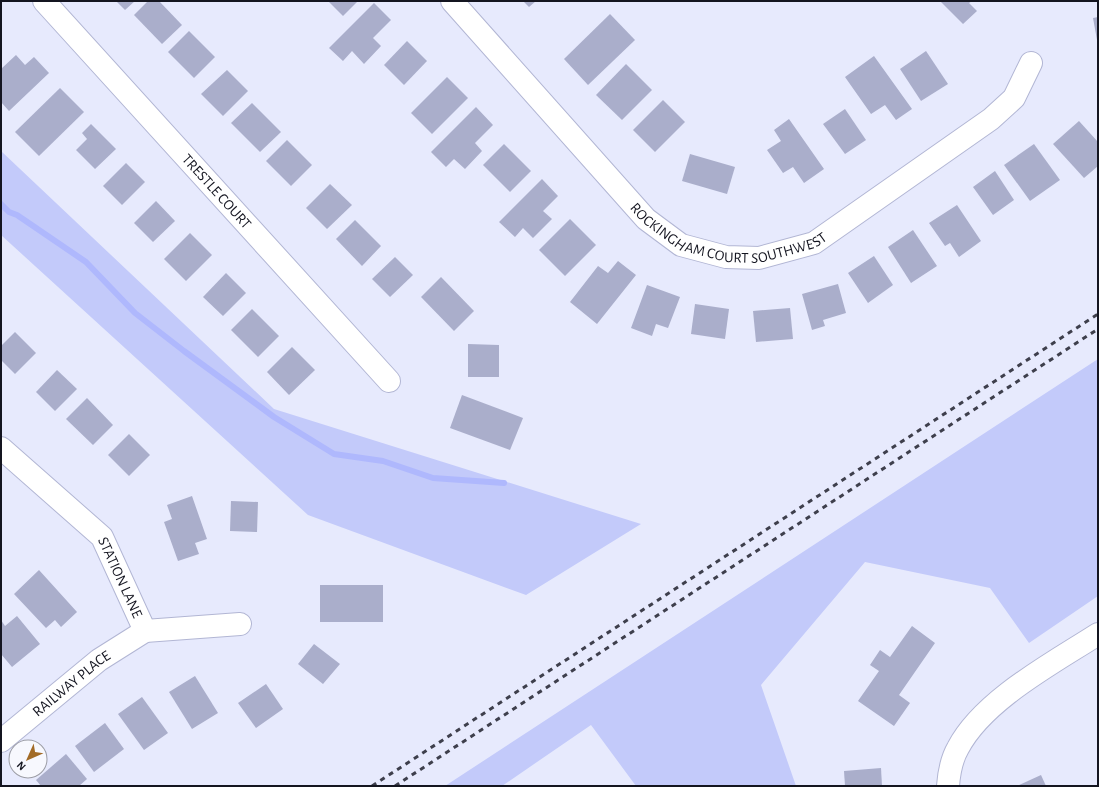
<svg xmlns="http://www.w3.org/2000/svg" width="1099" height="787" viewBox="0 0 1099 787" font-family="'Alegreya Sans',sans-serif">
	<rect width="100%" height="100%" fill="#e7eafd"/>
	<g fill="#c3cafa">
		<polygon points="1,151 274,409 641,524 526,595 308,515 1,235"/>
		<polygon points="1098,359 1098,596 1029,643 990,588 865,562 761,685 796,786 636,786 591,725 502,786 445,786"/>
	</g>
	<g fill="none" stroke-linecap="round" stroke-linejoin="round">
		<polyline stroke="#afb8fd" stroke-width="6" points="1,204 9,212 17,215 86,262 135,313 184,351 274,417 334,454 383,461 433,478 504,483"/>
	</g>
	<g fill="#aaaecb">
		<polygon points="116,1 135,1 125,10"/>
		<polygon points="148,1 159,1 182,25 162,44 134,15"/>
		<polygon points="328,1 358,1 343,16"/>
		<polygon points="523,1 536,1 529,7"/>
		<polygon points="940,1 972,1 969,3 977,11 963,24"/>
		<polygon points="374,3 391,20 373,38 381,46 364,64 352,51 343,61 329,48"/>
		<polygon points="610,14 635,40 588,85 564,59"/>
		<polygon points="1098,17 1098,40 1097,40 1093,18"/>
		<polygon points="189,31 215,57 194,78 168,52"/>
		<polygon points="407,41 427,61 404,85 384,65"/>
		<polygon points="926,51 948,84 921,101 900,69"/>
		<polygon points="16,55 25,65 34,57 49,73 9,111 1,102 1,69"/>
		<polygon points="874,56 912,109 896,120 885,105 871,114 845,77"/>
		<polygon points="626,64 652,90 622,120 596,95"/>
		<polygon points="227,70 248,91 223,116 201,94"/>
		<polygon points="447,77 468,98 432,134 411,113"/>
		<polygon points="60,88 84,112 39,156 15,132"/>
		<polygon points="663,100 685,122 655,152 633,130"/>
		<polygon points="252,103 281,132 260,152 231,123"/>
		<polygon points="476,107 493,125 475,143 482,151 465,169 454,159 446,167 431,152"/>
		<polygon points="845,109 866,140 845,154 823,124"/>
		<polygon points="789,119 824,169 804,183 793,167 783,173 767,150 781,141 774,130"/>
		<polygon points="1079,121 1098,142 1098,166 1084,178 1053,144"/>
		<polygon points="91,124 116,149 95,169 76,150 87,139 82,133"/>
		<polygon points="287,140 312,165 291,186 266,161"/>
		<polygon points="504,144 531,171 510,192 483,165"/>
		<polygon points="1034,144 1060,180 1030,201 1004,165"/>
		<polygon points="690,154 735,167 727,194 682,181"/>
		<polygon points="126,163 145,182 122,205 103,186"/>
		<polygon points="995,171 1014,200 993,215 973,187"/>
		<polygon points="542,179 558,196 543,211 552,219 533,238 523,228 515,237 499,222"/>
		<polygon points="330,184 352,205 327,229 306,208"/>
		<polygon points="156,201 175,221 153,242 134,223"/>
		<polygon points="957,205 981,241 959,257 950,243 945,246 929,223"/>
		<polygon points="570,219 596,245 565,276 539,250"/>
		<polygon points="355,220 381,246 362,266 336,239"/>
		<polygon points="913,230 937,266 911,283 888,247"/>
		<polygon points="190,233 212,255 186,281 164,259"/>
		<polygon points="874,256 893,285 868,303 848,273"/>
		<polygon points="395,257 413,275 390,297 372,279"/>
		<polygon points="618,261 636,275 597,324 570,302 598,266 608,273"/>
		<polygon points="226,273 246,293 223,316 203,297"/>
		<polygon points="441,277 474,311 454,331 421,297"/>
		<polygon points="838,284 846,313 823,320 825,326 812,330 802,294"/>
		<polygon points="647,285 680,297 668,328 656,324 652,336 631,328"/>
		<polygon points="695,304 729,309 725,339 691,334"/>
		<polygon points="790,308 793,339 756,342 753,311"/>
		<polygon points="252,309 279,336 258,357 231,330"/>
		<polygon points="15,332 36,353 15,374 1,360 1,346"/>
		<polygon points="468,344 499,345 499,377 468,377"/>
		<polygon points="292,347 315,370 289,395 267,372"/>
		<polygon points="57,370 77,389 55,411 36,392"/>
		<polygon points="462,395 523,418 510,450 450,428"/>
		<polygon points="87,398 113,425 93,445 66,419"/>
		<polygon points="129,434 150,455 129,476 108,455"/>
		<polygon points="192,496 207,539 195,543 199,554 178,561 164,522 172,519 167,505"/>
		<polygon points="231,501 258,502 257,532 230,531"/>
		<polygon points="39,570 77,612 61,627 55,620 46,628 14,594"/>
		<rect x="320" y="585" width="63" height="37"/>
		<polygon points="17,616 40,644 12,667 1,654 1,620 5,626"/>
		<polygon points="912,626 935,643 899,695 910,703 894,726 858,701 879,671 870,665 880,650 890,657"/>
		<polygon points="314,644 340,664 323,684 298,664"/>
		<polygon points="195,676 218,713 192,729 169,692"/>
		<polygon points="266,684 283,709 256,728 238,703"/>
		<polygon points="142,697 168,733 144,750 118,714"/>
		<polygon points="105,723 124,749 94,772 75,746"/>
		<polygon points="66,754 87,779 79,786 41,786 36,780"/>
		<polygon points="881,768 882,786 845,786 844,771"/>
		<polygon points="1041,775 1046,786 1017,786"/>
	</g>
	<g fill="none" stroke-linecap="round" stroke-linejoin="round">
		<g stroke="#b2b6d4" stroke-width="24">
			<g id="street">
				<path id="s1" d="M 44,1 L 389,381"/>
				<path id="s2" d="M 452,1 L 646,219 L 681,245 L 726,257 L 759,258 L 814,243 L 991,119 L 1014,98 L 1031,63"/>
				<path id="s3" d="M 1,448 L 102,537 L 145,631 L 240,624"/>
				<path id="s4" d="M 1,741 L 99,660 L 145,631"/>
				<path d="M 948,786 C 949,773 951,760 958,748 C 983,700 1053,663 1098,634"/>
			</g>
		</g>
		<use href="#street" stroke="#fff" stroke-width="22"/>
		<g stroke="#3e3f4c" stroke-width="3" stroke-dasharray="5 5" stroke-linecap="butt">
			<polyline points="372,786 1098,314"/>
			<polyline points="395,786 1098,329"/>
		</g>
	</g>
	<g text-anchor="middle" stroke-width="4" stroke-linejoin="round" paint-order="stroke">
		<g font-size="15" fill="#141520" stroke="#f7f8fe">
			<text dy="5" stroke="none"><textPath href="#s1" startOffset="257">TRESTLE COURT</textPath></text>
			<text dy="5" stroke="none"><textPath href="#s2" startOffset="379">ROCKINGHAM COURT SOUTHWEST</textPath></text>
			<text dy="5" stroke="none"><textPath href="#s3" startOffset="179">STATION LANE</textPath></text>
			<text dy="5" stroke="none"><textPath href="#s4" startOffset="91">RAILWAY PLACE</textPath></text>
		</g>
	</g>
	<rect width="1099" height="787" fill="none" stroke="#141520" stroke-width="4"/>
	<g transform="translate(28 759) rotate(225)"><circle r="19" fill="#f7f8fe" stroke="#9c9da5"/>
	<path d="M0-3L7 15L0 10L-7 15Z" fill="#a26b27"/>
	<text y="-6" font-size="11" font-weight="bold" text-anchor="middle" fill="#141520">N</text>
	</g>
</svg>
